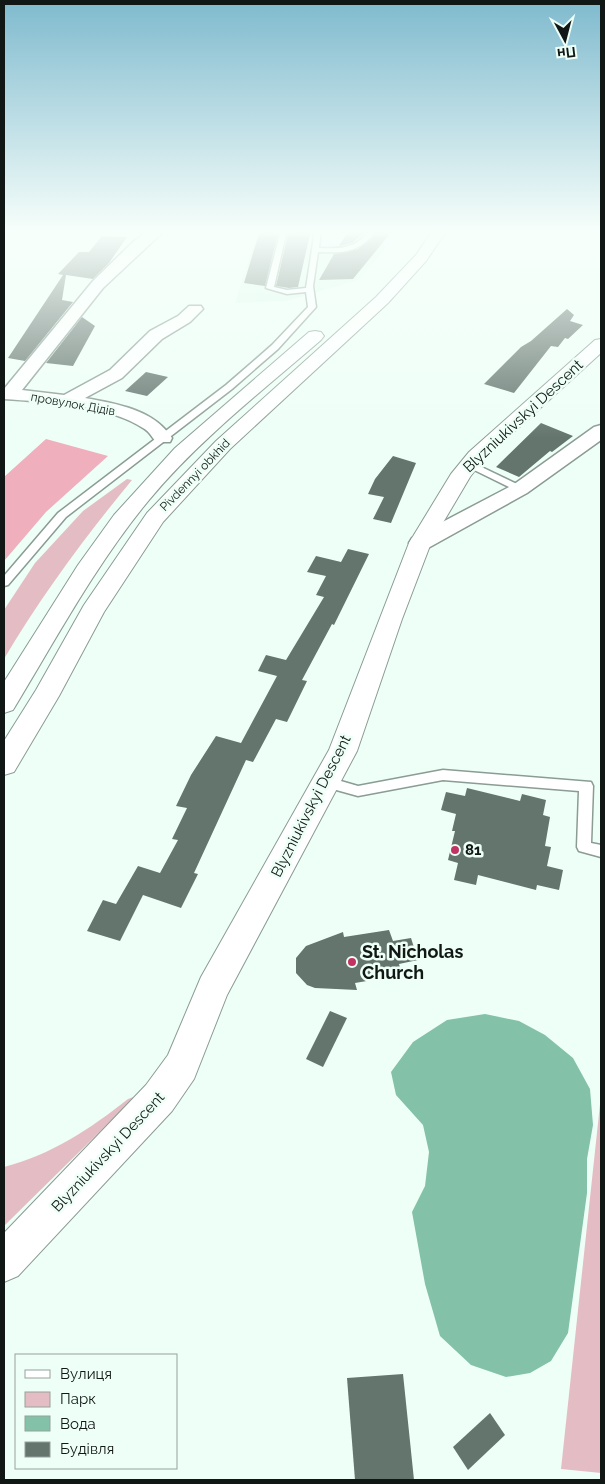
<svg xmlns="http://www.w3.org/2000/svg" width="605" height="1484" viewBox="0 0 605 1484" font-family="Raleway,sans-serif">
	<rect width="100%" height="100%" fill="#eefff7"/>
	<polygon fill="#ddfaed" points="258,230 402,230 358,280 287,301 235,303"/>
	<g fill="#e4bdc4">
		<path d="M 127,479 L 132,480 C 85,537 42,595 4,659 L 4,610 L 35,563 L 83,511 Z"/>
		<polygon points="601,1095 601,1473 561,1469"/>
		<path d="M 136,1096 L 4,1226 L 4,1167 C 51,1155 90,1129 128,1099 Z"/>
	</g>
	<polygon fill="#efafbc" points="46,439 108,456 46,512 4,561 4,477"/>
	<polygon fill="#83c2a8" points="485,1014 519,1021 545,1035 573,1058 590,1089 593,1125 587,1159 587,1193 568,1333 551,1361 530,1373 506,1377 471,1365 440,1336 425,1284 412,1212 425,1186 429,1152 423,1125 396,1095 391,1072 413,1042 447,1020"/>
	<g fill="#64756e">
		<polygon points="260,230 279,230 265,286 244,283"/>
		<polygon points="289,230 311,230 298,287 289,288 276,286"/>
		<polygon points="349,230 368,230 352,243 339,246"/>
		<polygon points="378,230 393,230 353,279 319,280 334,254 358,249 371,239"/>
		<polygon points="102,236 127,237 109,263 93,279 66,275 62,300 73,302 25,361 8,358 63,275 58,274 79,252 89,252"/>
		<polygon points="567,309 574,315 570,321 583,325 568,339 565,338 558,347 551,346 514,393 484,384 521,347 531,341"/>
		<polygon points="82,317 95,326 73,366 46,363"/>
		<polygon points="146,372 168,377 147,396 125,391"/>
		<polygon points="541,423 573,436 552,452 550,451 519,477 496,467"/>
		<polygon points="393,456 416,463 391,523 373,519 384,497 368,494 375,479"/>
		<polygon points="348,549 369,554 334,625 332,624 302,680 307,681 287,722 276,719 253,762 246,760 194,873 198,874 181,908 143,895 120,941 87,931 103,900 116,904 138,866 160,873 178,840 172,839 187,808 176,806 191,775 216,736 241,743 277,676 258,671 266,655 286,660 324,597 316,595 326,576 307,572 316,556 341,562"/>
		<polygon points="467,788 520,801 522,794 546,800 543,815 550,817 545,846 551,847 547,866 563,870 559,890 537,885 536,890 478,875 476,885 454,880 458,863 448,860 455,831 452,831 456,814 441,810 446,792 465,796"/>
		<polygon points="389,930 393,941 411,938 418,960 399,964 402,975 355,983 357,990 315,988 307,985 296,973 296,958 306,946 343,932 344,937"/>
		<polygon points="330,1011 347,1018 323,1067 306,1059"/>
		<polygon points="403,1374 414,1480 355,1480 347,1378"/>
		<polygon points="490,1413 505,1435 468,1470 453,1447"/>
	</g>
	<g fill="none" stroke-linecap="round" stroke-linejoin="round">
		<g stroke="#8a9c94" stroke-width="3">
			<g id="service">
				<path d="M 281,230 L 287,230 L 274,287 L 287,290 L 306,288 L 315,230 L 321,230 L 319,248 C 340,249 356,249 370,230 L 376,230 C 360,253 344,253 318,252 L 313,286 L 316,307 L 278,349 L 232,389 L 66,517 L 8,585 L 4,586 L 4,576 L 58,513 L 226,385 L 272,345 L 308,307 L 306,292 L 287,294 L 266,288 Z"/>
				<polygon points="469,461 523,487 525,489 523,491 517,491 466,466 464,464"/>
				<polygon points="443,770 591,782 593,786 591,843 601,845 601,857 579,851 577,847 579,791 443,780 358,796 322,786 321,782 322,778 327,777 358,786"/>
			</g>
		</g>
		<g stroke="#8a9c94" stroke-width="3">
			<g id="minor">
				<path d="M 149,230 L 165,230 L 103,288 L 22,390 L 64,395 L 110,370 L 150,331 L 178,316 L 189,306 L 201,306 L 203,309 L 190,322 L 162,339 L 122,378 L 85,398 C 117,404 153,409 172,438 L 170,442 L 156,442 C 152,437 149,431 143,428 C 108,405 45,402 4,399 L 4,389 L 93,281 L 132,243 Z"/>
				<polygon points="601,425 601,440 527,493 428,548 420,550 412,548 409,543 412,538 513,485 594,427"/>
			</g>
		</g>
		<g stroke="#8a9c94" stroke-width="2">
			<polygon id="tertiary" points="601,339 601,353 483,460 470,477 431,543 402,619 357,751 227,995 194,1079 172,1111 18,1276 4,1282 4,1233 146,1085 168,1055 201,977 329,750 409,543 451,474 469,452 595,340"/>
		</g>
		<g stroke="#8a9c94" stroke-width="2">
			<g id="primary">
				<polygon points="433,230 447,230 426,261 388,303 230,449 163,522 104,612 59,696 14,772 4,775 4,741 36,690 84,605 147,513 216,441 376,297 416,255"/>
				<path d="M 315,331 L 321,332 L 324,336 L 321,340 C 262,391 199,440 149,500 C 96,564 56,639 13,710 L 4,713 L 4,682 L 78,565 L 114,515 L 175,448 L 309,332 Z"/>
			</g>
		</g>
		<use href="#service" fill="#fff" fill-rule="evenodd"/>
		<use href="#minor" fill="#fff" fill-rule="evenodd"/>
		<use href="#tertiary" fill="#fff" fill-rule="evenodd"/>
		<use href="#primary" fill="#fff" fill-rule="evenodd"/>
	</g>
	<linearGradient id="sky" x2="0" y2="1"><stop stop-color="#7fbace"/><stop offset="0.53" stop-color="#f7fffb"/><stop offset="1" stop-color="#f7fffb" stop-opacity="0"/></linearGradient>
	<rect width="605" height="438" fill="url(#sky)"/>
	<g fill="#c13363" stroke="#eefff7" stroke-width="2">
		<circle cx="455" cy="850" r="5"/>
		<circle cx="352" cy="962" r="5"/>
	</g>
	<g text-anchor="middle" stroke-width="5" stroke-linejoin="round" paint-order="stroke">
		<g font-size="12" fill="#101714" stroke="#eefff7">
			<text transform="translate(73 404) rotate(10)" y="4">провулок Дідів</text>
			<text transform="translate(195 475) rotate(-46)" y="4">Pivdennyi obkhid</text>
		</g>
		<g font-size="15" fill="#101714" stroke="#eefff7">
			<text transform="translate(523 416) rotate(-43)" y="5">Blyzniukivskyi Descent</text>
			<text transform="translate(311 806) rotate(-63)" y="5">Blyzniukivskyi Descent</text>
			<text transform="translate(108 1152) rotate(-47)" y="5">Blyzniukivskyi Descent</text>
		</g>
		<g font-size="15" font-weight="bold" fill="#101714" stroke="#eefff7" text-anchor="start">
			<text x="465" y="855">81</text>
		</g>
		<g font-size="18" font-weight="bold" fill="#101714" stroke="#eefff7" text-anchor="start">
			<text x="362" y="958">St. Nicholas<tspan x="362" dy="21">Church</tspan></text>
		</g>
	</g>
	<rect width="605" height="1484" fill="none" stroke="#101714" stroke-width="10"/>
	<rect x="15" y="1354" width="162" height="115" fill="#eefff7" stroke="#95a29c"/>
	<rect x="25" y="1370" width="25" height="8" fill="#ffffff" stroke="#95a29c"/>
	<text x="60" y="1379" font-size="15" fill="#101714">Вулиця</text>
	<rect x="25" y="1392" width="25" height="15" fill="#e4bdc4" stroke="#95a29c"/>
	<text x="60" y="1404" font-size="15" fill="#101714">Парк</text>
	<rect x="25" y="1416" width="25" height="15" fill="#83c2a8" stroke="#95a29c"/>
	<text x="60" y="1429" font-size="15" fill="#101714">Вода</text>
	<rect x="25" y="1442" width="25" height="15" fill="#64756e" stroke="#95a29c"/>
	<text x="60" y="1454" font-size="15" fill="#101714">Будівля</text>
	<g transform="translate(565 40) rotate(173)" stroke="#eefff7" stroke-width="4" paint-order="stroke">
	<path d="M0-4L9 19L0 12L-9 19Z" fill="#101714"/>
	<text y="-8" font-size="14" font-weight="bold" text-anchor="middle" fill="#101714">Пн</text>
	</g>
</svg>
